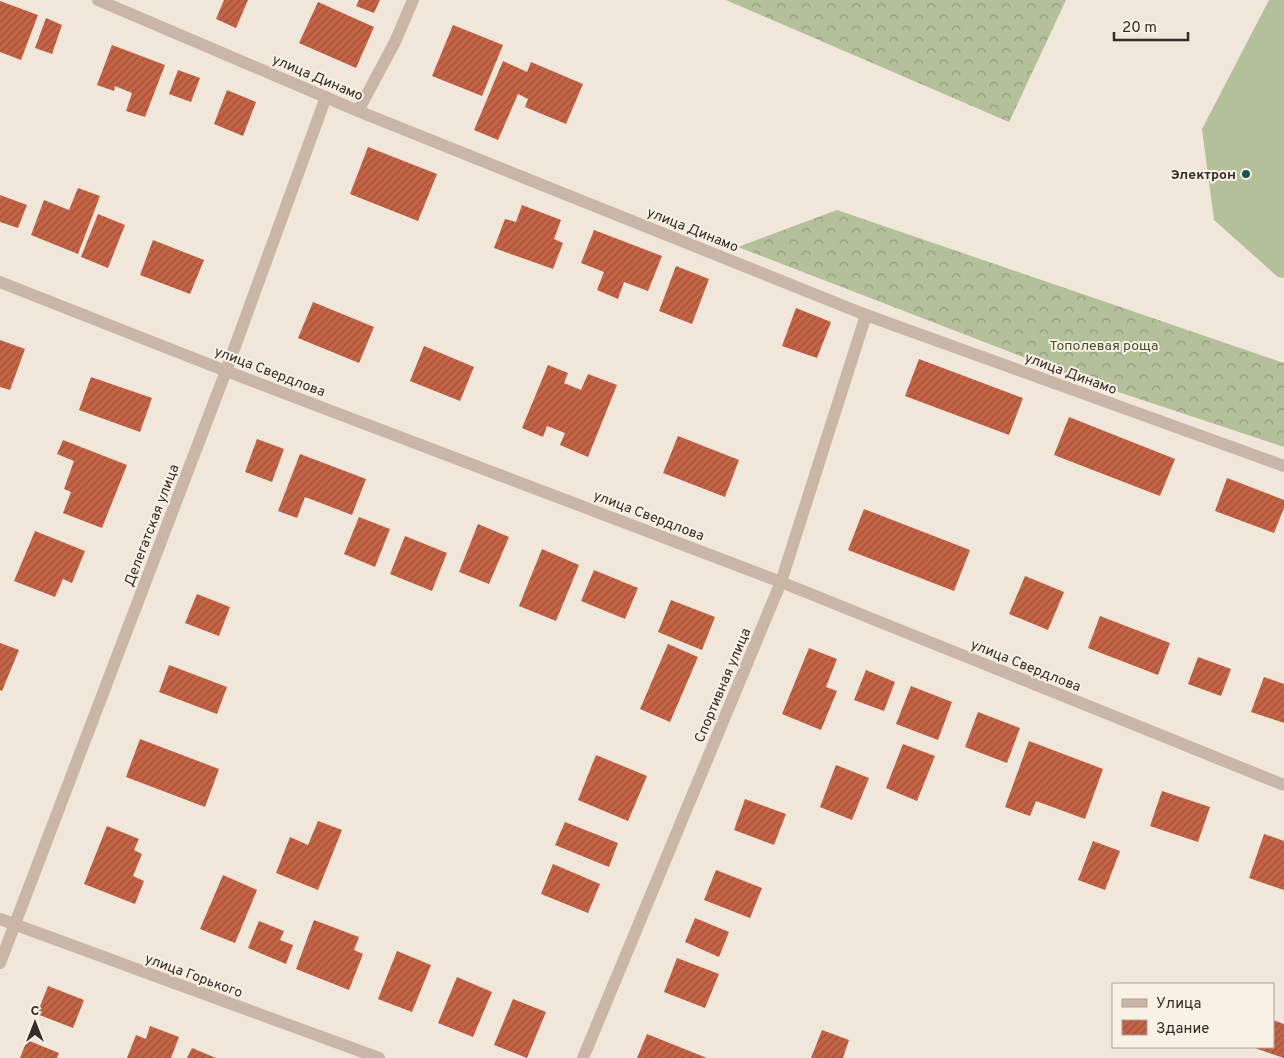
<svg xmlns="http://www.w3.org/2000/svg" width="1284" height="1058" viewBox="0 0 1284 1058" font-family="Overpass,sans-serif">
	<defs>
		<pattern id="forest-crowns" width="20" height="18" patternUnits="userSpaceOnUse" patternTransform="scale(1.25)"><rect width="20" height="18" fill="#b3c09a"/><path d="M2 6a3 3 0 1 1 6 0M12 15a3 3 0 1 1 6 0" fill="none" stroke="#929c7e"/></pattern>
		<pattern id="building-hatch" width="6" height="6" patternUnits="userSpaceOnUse" patternTransform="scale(1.25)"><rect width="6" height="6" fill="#c46345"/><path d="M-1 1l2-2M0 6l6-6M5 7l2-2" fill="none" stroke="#a0523a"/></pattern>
	</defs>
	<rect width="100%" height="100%" fill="#f1e6da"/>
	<g fill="url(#forest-crowns)">
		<polygon points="726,0 1066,0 1009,122"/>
		<polygon points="837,210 1284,363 1284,447 1088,382 738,247"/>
	</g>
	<polygon fill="#b3c09a" points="1269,0 1284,0 1284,278 1278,277 1214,220 1202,129"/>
	<g fill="url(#building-hatch)">
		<polygon points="224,0 248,0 236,28 216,19"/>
		<polygon points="359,0 380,0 374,13 356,6"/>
		<polygon points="0,1 38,15 21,60 0,52"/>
		<polygon points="318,2 374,27 356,68 299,43"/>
		<polygon points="46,18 62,25 52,54 35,48"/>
		<polygon points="453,25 503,45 482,96 432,76"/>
		<polygon points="112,45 165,65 145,117 126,111 132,93 115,86 114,91 97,85"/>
		<polygon points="503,61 527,72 531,62 583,84 566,124 525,107 528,99 518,94 498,140 474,130"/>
		<polygon points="178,70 200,78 191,102 169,94"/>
		<polygon points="227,90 256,102 243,136 214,124"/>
		<polygon points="368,147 437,174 418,221 350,194"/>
		<polygon points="78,188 100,196 78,254 31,235 44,200 69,210"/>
		<polygon points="0,195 27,205 18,228 0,222"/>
		<polygon points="522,205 561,220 554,239 563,243 553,269 494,248 505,219 516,222"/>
		<polygon points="98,214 125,225 108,268 81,257"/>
		<polygon points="594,230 662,256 648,291 624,282 618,299 597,290 604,272 581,263"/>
		<polygon points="153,240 204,260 190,294 140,275"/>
		<polygon points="676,266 709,279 692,324 659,311"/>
		<polygon points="313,302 374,327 359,363 298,338"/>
		<polygon points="796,308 831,322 817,358 782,346"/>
		<polygon points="0,340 25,349 10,390 0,387"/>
		<polygon points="424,346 474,367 460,401 410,381"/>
		<polygon points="919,359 1023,398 1009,435 905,396"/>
		<polygon points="548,365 568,373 564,383 581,390 588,374 617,385 588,457 560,445 565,433 547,426 543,437 522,428"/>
		<polygon points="91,377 152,398 140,432 79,410"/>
		<polygon points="1069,417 1175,459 1160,496 1054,455"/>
		<polygon points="678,436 739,460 725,497 663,473"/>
		<polygon points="257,439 284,449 272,482 245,472"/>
		<polygon points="63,440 127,465 102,528 63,513 71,492 64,489 74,461 57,454"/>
		<polygon points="300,454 366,479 352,515 305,497 297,518 278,511"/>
		<polygon points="1227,478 1284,500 1284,508 1274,533 1215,511"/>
		<polygon points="864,509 970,550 954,591 848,550"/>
		<polygon points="359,517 390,529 375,567 344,554"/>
		<polygon points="478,524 509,537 489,584 459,572"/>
		<polygon points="35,531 85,551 72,583 63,579 55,597 14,581"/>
		<polygon points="405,536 447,553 432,591 390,574"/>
		<polygon points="542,549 579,565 556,621 519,606"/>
		<polygon points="594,570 638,588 625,619 581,601"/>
		<polygon points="1025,576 1064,592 1048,630 1009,614"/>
		<polygon points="197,594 230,607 219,636 185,623"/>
		<polygon points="671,600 715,617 702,650 658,632"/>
		<polygon points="1100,616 1170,643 1158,675 1088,648"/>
		<polygon points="0,643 19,650 2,691 0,690"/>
		<polygon points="668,644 698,657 670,722 640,709"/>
		<polygon points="809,648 837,659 826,687 837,691 821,730 782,714"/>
		<polygon points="1198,657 1231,669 1221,696 1188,684"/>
		<polygon points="169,665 227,687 217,714 159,692"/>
		<polygon points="866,670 895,682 884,711 854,700"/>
		<polygon points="1264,677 1284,684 1284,723 1251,712"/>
		<polygon points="911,686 952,702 938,740 896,724"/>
		<polygon points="978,712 1020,728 1007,763 965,747"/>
		<polygon points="140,739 219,769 205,807 126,777"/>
		<polygon points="1029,741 1103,769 1085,819 1036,801 1030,816 1005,807"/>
		<polygon points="903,744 935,756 917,801 886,788"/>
		<polygon points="596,755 647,776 628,821 578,800"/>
		<polygon points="836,765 869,778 852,820 820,807"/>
		<polygon points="1162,791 1210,807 1198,842 1150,826"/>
		<polygon points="745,799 786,814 774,845 734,830"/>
		<polygon points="318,821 342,830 318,890 276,873 290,837 308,845"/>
		<polygon points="565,822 618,843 609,867 555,845"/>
		<polygon points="107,826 139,839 134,850 142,854 133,876 144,881 135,904 84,884"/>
		<polygon points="1264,834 1284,841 1284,890 1249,878"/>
		<polygon points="1093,841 1120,851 1105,890 1078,880"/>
		<polygon points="553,864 600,884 588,913 541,894"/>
		<polygon points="716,870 762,888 750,918 704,900"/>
		<polygon points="223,875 257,890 235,943 200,929"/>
		<polygon points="695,918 729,932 719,957 685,942"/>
		<polygon points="314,920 359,937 354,950 363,954 349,990 296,969"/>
		<polygon points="259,921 284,931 280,940 293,945 286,964 248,948"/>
		<polygon points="397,951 431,965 412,1012 378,999"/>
		<polygon points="677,958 719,974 705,1008 664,992"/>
		<polygon points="457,977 492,992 473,1037 438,1023"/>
		<polygon points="48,986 84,1000 73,1028 37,1014"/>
		<polygon points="513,999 546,1012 527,1058 494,1045"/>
		<polygon points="1273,1020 1284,1024 1284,1058 1252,1047 1273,1047"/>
		<polygon points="150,1026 179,1037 171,1058 127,1058 136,1035 146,1039"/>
		<polygon points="822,1030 849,1040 843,1058 811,1058"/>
		<polygon points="647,1034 707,1058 637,1058"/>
		<polygon points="27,1040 59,1053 57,1058 20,1058"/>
		<polygon points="192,1048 216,1058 187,1058"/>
	</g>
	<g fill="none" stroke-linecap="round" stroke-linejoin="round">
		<g stroke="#c9b6a6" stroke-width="12">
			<polyline points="98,0 358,111 866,315 1284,466"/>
			<polyline points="358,111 395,42 413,0"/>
			<polyline points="0,282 226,371 781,582 1284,785"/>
			<polyline points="0,919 379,1058"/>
			<polyline points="0,963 226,371 326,97"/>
			<polyline points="583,1058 781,582 866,315"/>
		</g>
	</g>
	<circle fill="#1d5356" stroke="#f9f0e6" stroke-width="2" cx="1246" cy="174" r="5"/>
	<g text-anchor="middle" stroke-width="4" stroke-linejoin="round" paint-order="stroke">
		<g font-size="14" fill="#352b27" stroke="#f9f0e6">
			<text transform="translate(318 77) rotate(23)" y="5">улица Динамо</text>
			<text transform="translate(693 229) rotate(22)" y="5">улица Динамо</text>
			<text transform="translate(270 371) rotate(21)" y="5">улица Свердлова</text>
			<text transform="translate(1071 373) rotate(20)" y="5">улица Динамо</text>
			<text transform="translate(649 515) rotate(21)" y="5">улица Свердлова</text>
			<text transform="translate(151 525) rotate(-69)" y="5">Делегатская улица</text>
			<text transform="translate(1026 665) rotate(22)" y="5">улица Свердлова</text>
			<text transform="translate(722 685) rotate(-67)" y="5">Спортивная улица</text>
			<text transform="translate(194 975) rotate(20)" y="5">улица Горького</text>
		</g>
		<g font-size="14" font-weight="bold" fill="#352b27" stroke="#f9f0e6" text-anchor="end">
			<text x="1236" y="179">Электрон</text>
		</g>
		<g font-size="14" fill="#45532b" stroke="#f9f0e6">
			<text x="1104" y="350">Тополевая роща</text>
		</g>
	</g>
	<rect x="1112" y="983" width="162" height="65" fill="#f9f0e6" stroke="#aba19a"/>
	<rect x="1122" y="999" width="25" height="8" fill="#c9b6a6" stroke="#aba19a"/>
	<text x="1156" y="1008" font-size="15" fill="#352b27">Улица</text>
	<rect x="1122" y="1020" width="25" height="15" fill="url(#building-hatch)" stroke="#aba19a"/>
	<text x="1156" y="1033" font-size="15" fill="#352b27">Здание</text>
	<g transform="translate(35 1023)" stroke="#f9f0e6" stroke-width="4" paint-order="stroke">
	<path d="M0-4L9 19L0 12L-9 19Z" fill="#352b27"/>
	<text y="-8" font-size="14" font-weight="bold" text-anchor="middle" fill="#352b27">С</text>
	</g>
	<path d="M1114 32v8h74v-8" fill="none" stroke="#352b27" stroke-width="2.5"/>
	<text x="1122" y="32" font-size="15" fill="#352b27" stroke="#f9f0e6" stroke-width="4" paint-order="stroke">20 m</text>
</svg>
